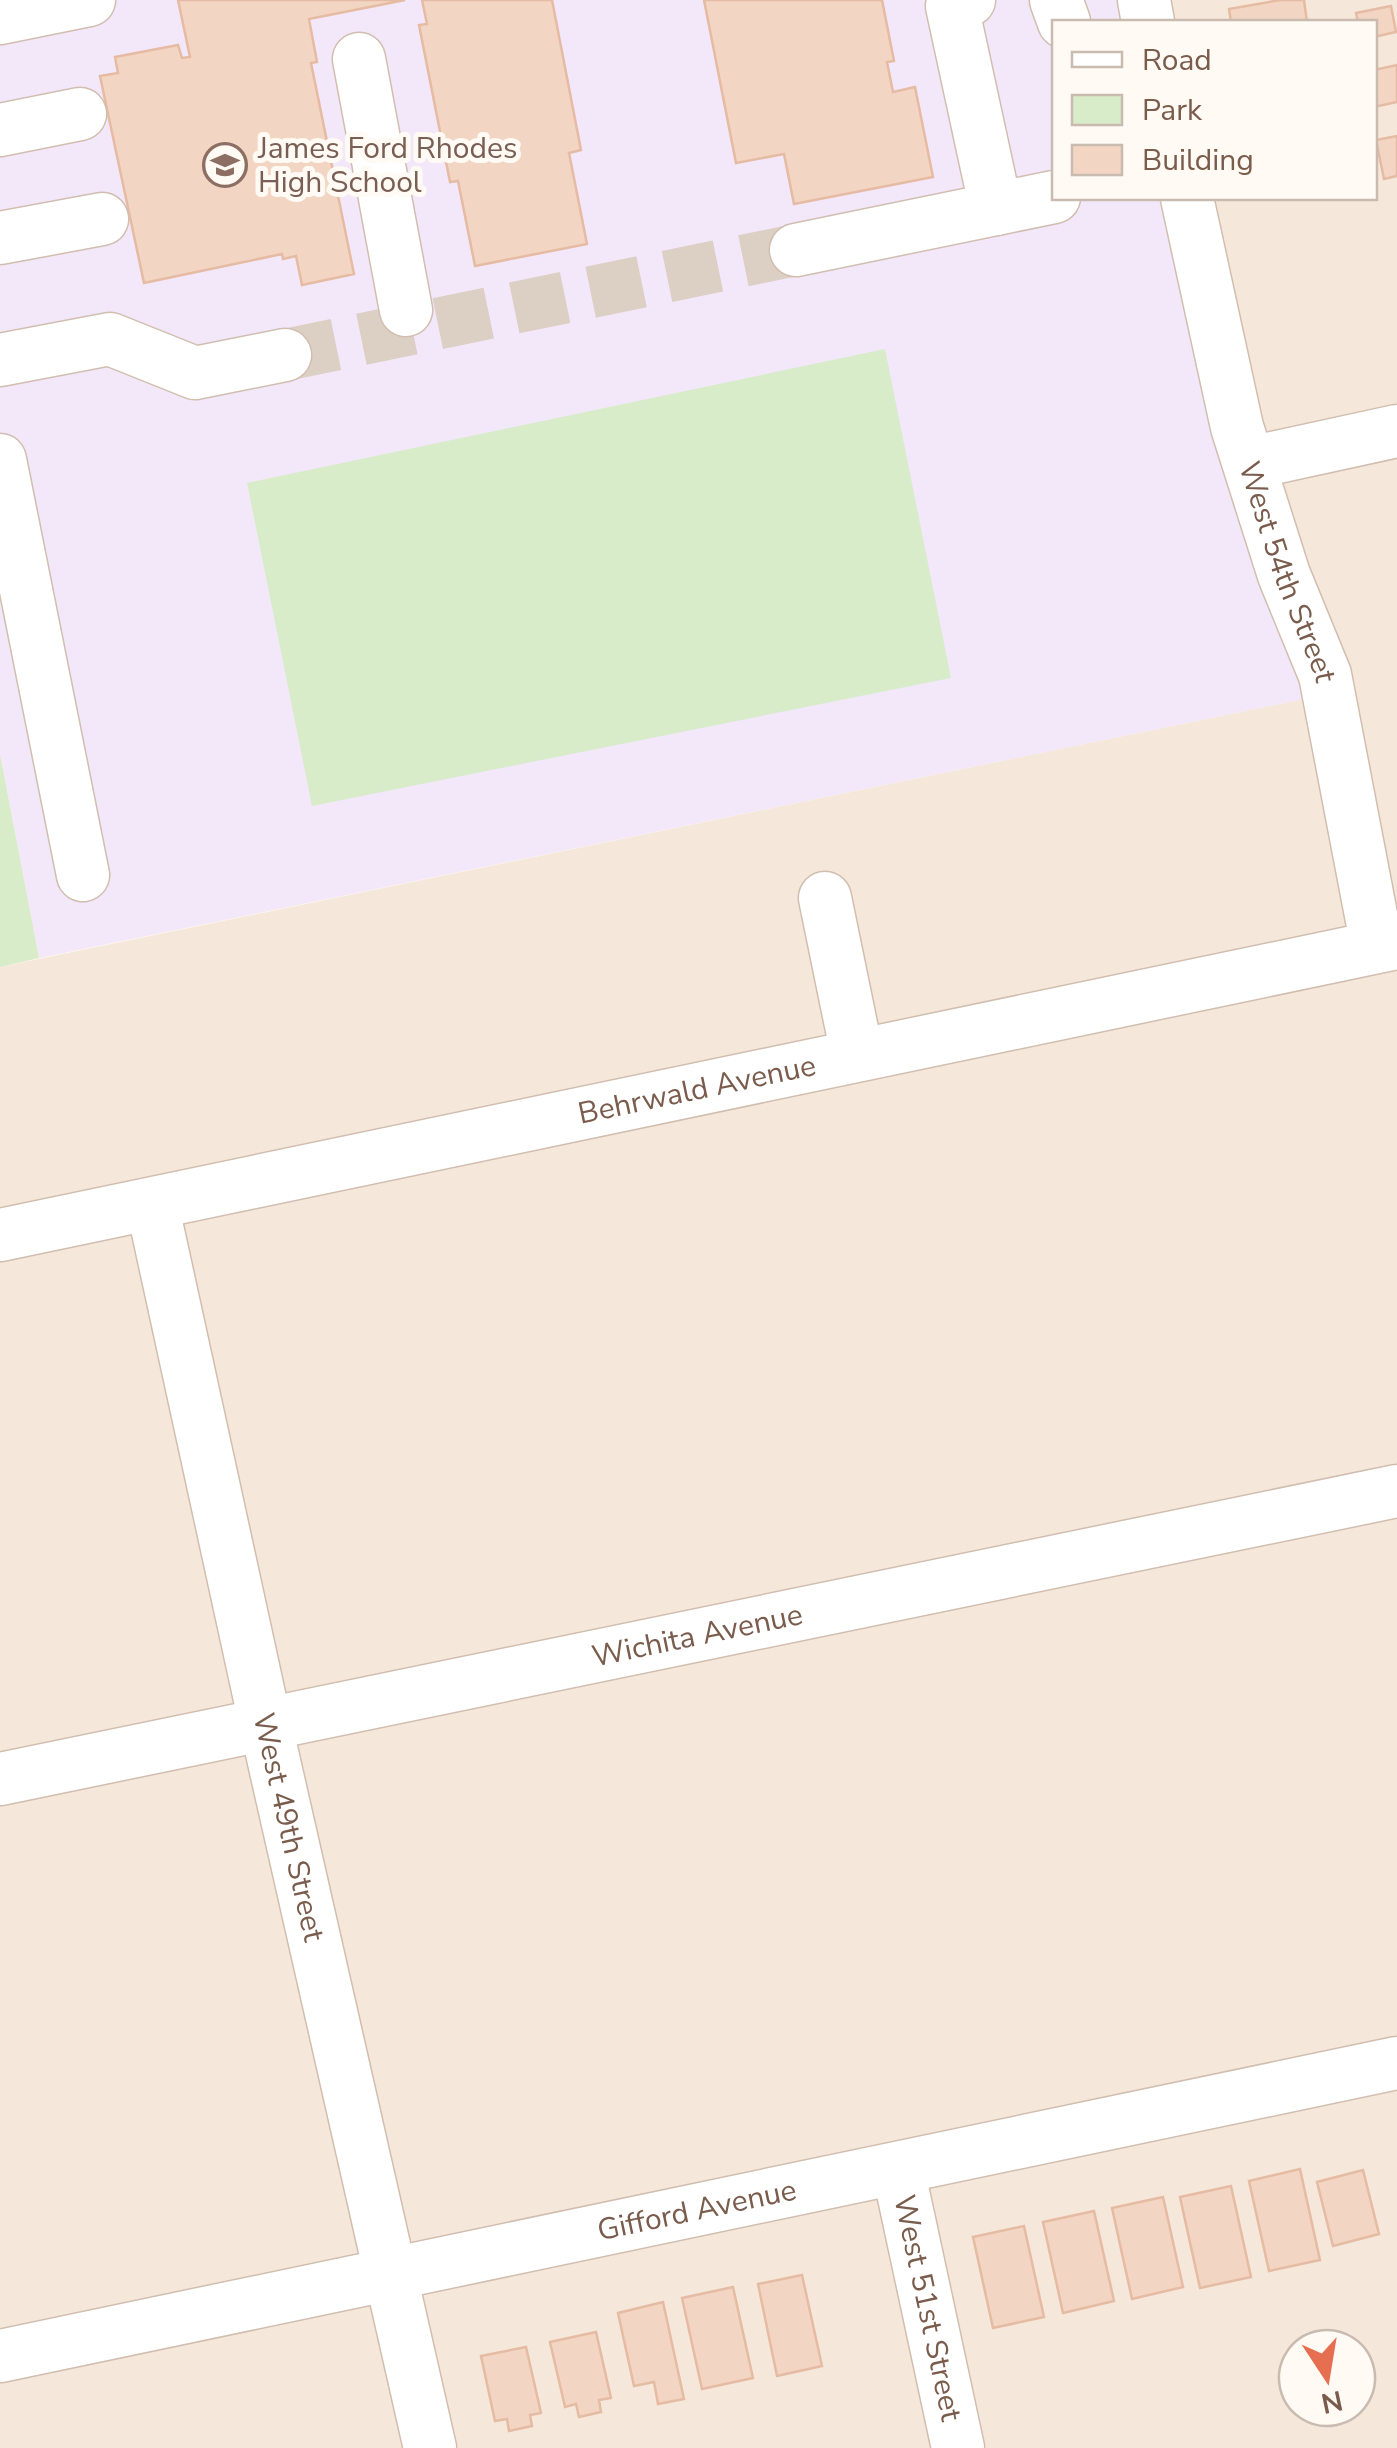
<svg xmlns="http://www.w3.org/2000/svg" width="1397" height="2448" viewBox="0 0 1397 2448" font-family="'Nunito Sans',sans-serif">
	<rect width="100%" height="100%" fill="#fdf6ec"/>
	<path fill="#f5e8da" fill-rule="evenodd" d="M 1122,0 L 1397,0 L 1397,2448 L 0,2448 L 0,967 L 1303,699 L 1296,665 L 1246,543 L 1230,493 L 1165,198 L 1374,198 L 1374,22 L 1127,22 ZM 1297,2348 L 1357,2348 L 1357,2408 L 1297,2408 Z"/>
	<polygon fill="#f3e8fa" points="0,0 1122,0 1127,22 1054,22 1054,198 1165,198 1230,493 1246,543 1296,665 1304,699 39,958 0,754"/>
	<g fill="#d8ecc9">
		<polygon points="885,349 951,678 312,806 247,483"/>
		<polygon points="0,754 39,958 0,967"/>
	</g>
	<g fill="#f3d5c3" stroke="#e6bba3" stroke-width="2.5">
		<polygon points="178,0 405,0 309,19 317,62 311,63 354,274 302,285 296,256 283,259 282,254 144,283 100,76 118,73 115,57 178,45 182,58 190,57"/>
		<polygon points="422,0 552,0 581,150 569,153 587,244 475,266 458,181 450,182 419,25 427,24"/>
		<polygon points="704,0 882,0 894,61 887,62 893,92 915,87 933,177 794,204 784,154 736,163"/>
		<polygon points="1280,0 1304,0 1307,22 1231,22 1229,9"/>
		<polygon points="1391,6 1396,32 1374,37 1374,22 1358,22 1356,13"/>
		<polygon points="1397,65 1397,102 1374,107 1374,70"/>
		<polygon points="1397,136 1397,176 1384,179 1376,140"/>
		<polygon points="1300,2169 1320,2260 1269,2271 1249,2181"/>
		<polygon points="1363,2170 1379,2234 1333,2246 1317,2182"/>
		<polygon points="1231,2186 1251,2277 1200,2288 1180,2197"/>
		<polygon points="1163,2197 1183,2287 1132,2299 1112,2208"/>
		<polygon points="1094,2211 1114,2301 1063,2313 1043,2222"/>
		<polygon points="1024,2226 1044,2317 993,2328 973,2237"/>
		<polygon points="802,2275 822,2366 777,2376 758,2284"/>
		<polygon points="733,2287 753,2378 702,2389 682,2298"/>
		<polygon points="663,2302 684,2399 658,2404 654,2382 634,2386 618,2313"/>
		<polygon points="596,2332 611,2398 599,2400 601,2412 579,2417 576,2404 565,2407 550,2342"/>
		<polygon points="526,2347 541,2413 530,2415 532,2426 509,2431 507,2419 495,2421 481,2356"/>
	</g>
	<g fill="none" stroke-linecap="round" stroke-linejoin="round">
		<polyline stroke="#dcd0c4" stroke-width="52" stroke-dasharray="52 26" stroke-linecap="butt" points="285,355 796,250"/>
		<g stroke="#d1beb0" stroke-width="55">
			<g id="minor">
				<polyline points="969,0 952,6 996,209"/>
				<polyline points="1056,0 1064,22"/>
				<polyline points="1144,0 1148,22"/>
				<polyline points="0,18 89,0"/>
				<polyline points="359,59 406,310"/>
				<polyline points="0,130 80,114"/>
				<path id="s1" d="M 1187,198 L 1237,427 L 1284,575 L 1325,675 L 1377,946"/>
				<polyline points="0,238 102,219"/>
				<polyline points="796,250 1054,197"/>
				<polyline points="0,360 110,339 195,373 285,355"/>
				<polyline points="0,460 83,875"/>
				<polyline points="1250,463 1397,431"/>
				<polyline points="825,898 857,1054"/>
				<path id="s2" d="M 152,1204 L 265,1722 L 430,2448"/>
				<path id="s3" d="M 0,1235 L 1397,943"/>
				<path id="s4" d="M 0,1779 L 1397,1491"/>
				<path id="s5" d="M 898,2169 L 958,2448"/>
				<path id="s6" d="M 0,2356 L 1397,2063"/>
			</g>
		</g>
		<use href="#minor" stroke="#fff" stroke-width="52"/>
	</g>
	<defs>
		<g id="school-ring" transform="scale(2.25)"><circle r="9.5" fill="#fffaf3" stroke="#8d6e63" stroke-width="1.5"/><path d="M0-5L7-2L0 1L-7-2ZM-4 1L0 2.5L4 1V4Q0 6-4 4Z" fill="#8d6e63"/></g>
	</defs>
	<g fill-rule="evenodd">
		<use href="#school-ring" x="225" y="165"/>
	</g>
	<g text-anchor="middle" stroke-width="10" stroke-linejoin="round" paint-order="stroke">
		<g font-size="30" fill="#785e54" stroke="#fffaf3" text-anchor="start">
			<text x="258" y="158">James Ford Rhodes<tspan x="258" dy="34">High School</tspan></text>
		</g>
		<g font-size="30" fill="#7a5c4d" stroke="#fffaf3">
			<text dy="10" stroke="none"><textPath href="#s1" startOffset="388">West 54th Street</textPath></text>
			<text dy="10" stroke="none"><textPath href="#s3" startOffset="712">Behrwald Avenue</textPath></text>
			<text dy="10" stroke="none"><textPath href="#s4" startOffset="712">Wichita Avenue</textPath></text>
			<text dy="10" stroke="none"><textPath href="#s2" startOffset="638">West 49th Street</textPath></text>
			<text dy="10" stroke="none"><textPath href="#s6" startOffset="712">Gifford Avenue</textPath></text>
			<text dy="10" stroke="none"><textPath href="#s5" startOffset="142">West 51st Street</textPath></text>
		</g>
	</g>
	<rect x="1052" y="20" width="325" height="180" fill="#fffaf3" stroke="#cabbb1" stroke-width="2.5"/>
	<rect x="1072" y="52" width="50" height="15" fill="#ffffff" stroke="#cabbb1" stroke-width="2.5"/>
	<text x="1142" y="70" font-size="30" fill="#7a5c4d">Road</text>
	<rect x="1072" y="95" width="50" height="30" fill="#d8ecc9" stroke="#cabbb1" stroke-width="2.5"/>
	<text x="1142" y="120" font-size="30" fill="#7a5c4d">Park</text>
	<rect x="1072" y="145" width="50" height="30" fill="#f3d5c3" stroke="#cabbb1" stroke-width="2.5"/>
	<text x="1142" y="170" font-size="30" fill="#7a5c4d">Building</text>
	<g transform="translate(1327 2378) rotate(168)"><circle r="48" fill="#fffaf3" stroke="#cabbb1" stroke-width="2.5"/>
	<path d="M0-8L18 38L0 25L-18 38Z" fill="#e76f51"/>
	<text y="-15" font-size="28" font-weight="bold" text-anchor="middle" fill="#7a5c4d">N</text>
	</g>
</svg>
